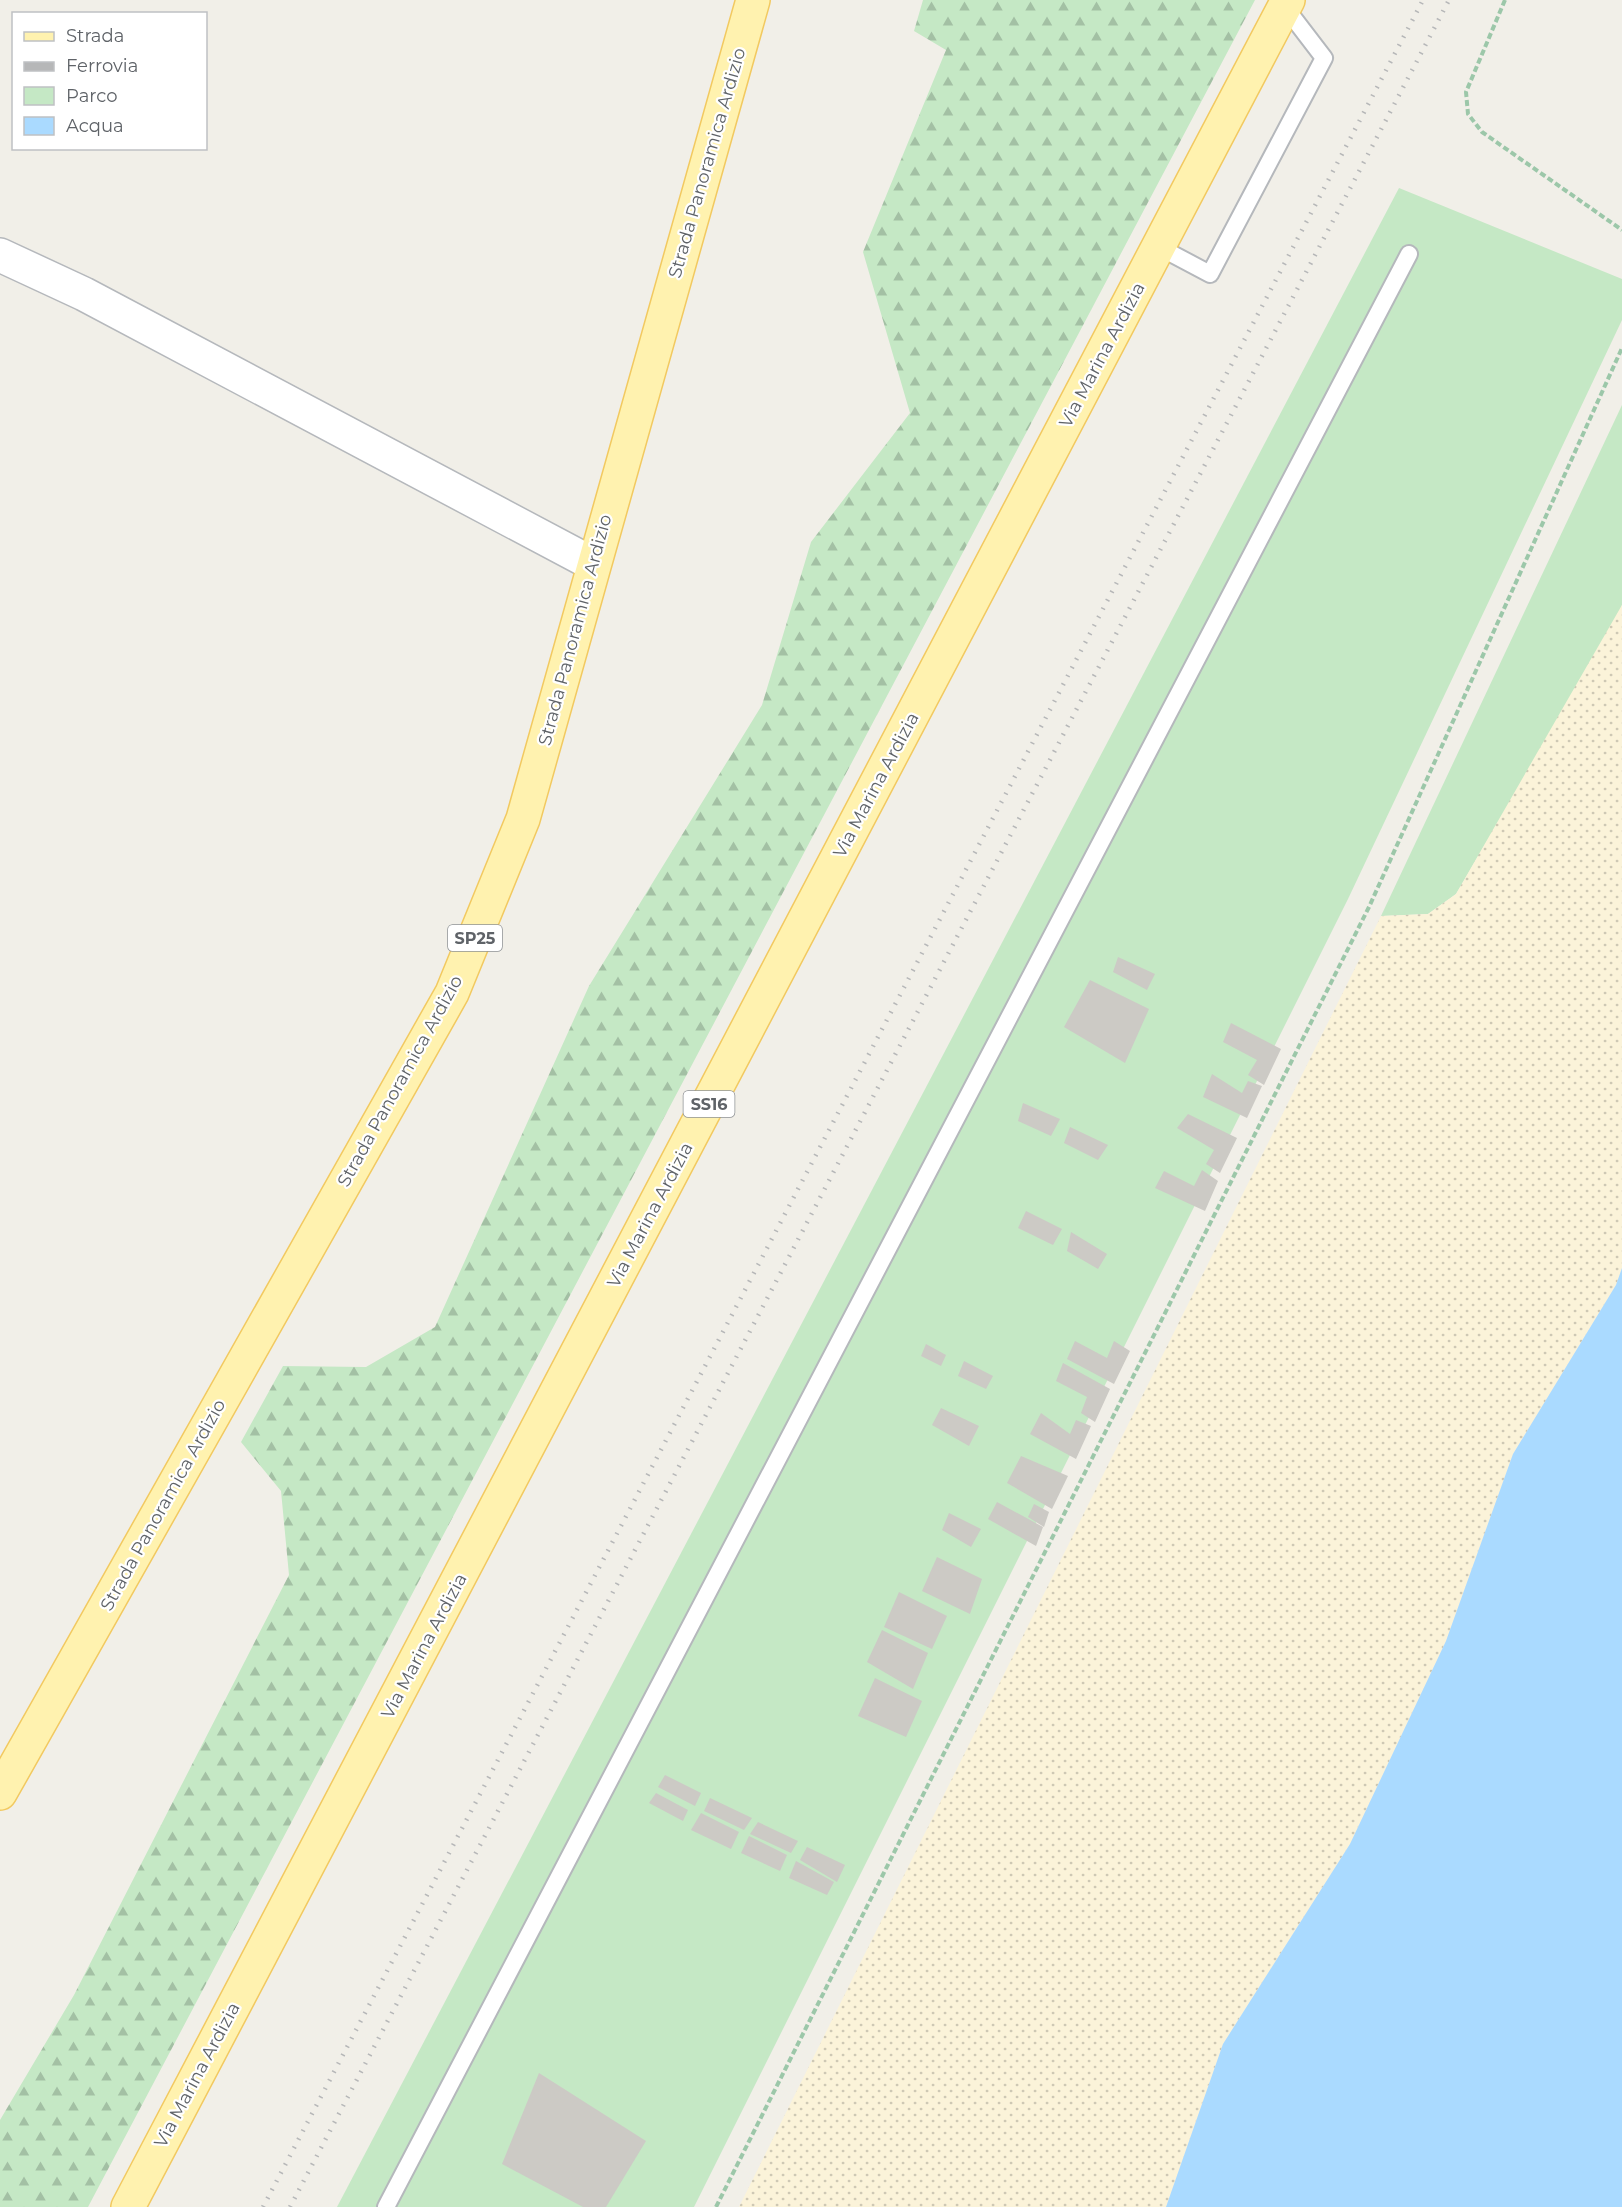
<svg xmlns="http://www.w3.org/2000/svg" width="1622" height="2207" viewBox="0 0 1622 2207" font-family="Montserrat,sans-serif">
	<defs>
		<pattern id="forest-firs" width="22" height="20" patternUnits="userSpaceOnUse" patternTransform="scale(1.5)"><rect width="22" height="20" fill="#c5e8c5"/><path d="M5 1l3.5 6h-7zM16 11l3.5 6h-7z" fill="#a3c0a4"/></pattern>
		<pattern id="sand-dots" width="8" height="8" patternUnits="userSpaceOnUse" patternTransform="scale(1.5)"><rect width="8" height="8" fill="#fbf3d9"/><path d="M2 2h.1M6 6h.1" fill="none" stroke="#cec8b4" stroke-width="1.8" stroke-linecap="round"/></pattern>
	</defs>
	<rect width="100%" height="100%" fill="#f1efe8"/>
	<g fill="#c5e8c5">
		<polygon points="1399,188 1622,279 1622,320 1348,899 694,2207 337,2207"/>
		<polygon points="1622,405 1622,605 1614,624 1456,894 1428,914 1381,916"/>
	</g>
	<polygon fill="url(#forest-firs)" points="923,0 1255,0 88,2207 0,2207 0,2120 74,1995 289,1575 281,1491 241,1442 283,1366 366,1367 435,1327 589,986 762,705 811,542 910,413 863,252 946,50 914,31"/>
	<polygon fill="url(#sand-dots)" points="1622,605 1622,1268 1616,1285 1513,1454 1446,1641 1350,1844 1223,2044 1166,2207 739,2207 1381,916 1428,914 1456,894"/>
	<polygon fill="#aadaff" points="1622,1268 1622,2207 1166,2207 1223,2044 1350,1844 1446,1641 1513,1454 1616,1285"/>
	<g fill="#cccac5">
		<polygon points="1118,957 1155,974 1147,990 1113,972"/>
		<polygon points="1090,980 1149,1009 1125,1063 1064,1027"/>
		<polygon points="1231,1023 1281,1049 1264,1085 1248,1075 1257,1060 1223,1042"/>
		<polygon points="1212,1074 1242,1093 1248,1081 1262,1086 1247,1118 1203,1097"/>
		<polygon points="1023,1103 1060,1119 1051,1136 1018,1121"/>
		<polygon points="1188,1114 1237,1138 1220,1173 1206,1164 1214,1150 1177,1128"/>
		<polygon points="1070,1127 1108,1145 1098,1160 1064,1143"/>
		<polygon points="1202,1170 1218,1181 1205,1211 1155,1188 1164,1171 1194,1186"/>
		<polygon points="1026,1211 1062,1229 1053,1245 1018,1228"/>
		<polygon points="1071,1232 1107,1254 1098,1269 1067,1251"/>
		<polygon points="1075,1341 1107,1358 1114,1341 1130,1351 1114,1384 1067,1359"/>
		<polygon points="926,1344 946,1355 941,1366 921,1356"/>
		<polygon points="964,1361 993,1376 986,1389 958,1376"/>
		<polygon points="1063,1363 1110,1389 1095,1422 1081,1413 1087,1397 1056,1381"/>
		<polygon points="941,1408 979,1426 969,1446 932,1425"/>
		<polygon points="1041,1413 1070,1434 1076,1420 1091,1426 1076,1459 1030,1434"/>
		<polygon points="1021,1456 1068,1476 1052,1509 1007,1483"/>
		<polygon points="997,1502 1043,1527 1036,1546 988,1519"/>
		<polygon points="1034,1504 1049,1512 1044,1527 1028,1517"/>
		<polygon points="949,1513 981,1529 971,1547 942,1530"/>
		<polygon points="937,1557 982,1579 970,1614 922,1591"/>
		<polygon points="899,1592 947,1616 932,1649 884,1627"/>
		<polygon points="882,1630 928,1653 913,1689 867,1662"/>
		<polygon points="875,1678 922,1701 906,1737 858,1716"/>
		<polygon points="665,1775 701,1793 695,1806 658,1787"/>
		<polygon points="656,1793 688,1810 683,1821 649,1803"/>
		<polygon points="710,1798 752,1818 744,1830 704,1811"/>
		<polygon points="701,1813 739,1832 731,1849 691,1830"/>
		<polygon points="758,1822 798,1841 791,1853 750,1834"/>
		<polygon points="749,1836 787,1855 780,1871 741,1853"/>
		<polygon points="807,1847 845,1865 837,1882 800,1860"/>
		<polygon points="796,1861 834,1882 827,1895 789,1878"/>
		<polygon points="539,2073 646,2141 606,2207 583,2207 502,2164"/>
	</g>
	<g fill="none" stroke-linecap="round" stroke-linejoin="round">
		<g stroke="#b5b8bc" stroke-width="20">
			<g id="service">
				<polyline points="1159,247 1210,274 1324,58 1285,7"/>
				<polyline points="386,2207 1409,254"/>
			</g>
		</g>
		<g stroke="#b5b8bc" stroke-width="36">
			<polyline id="minor" points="0,255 84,294 593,564"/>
		</g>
		<g stroke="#f2c960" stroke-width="36">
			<g id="primary">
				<polyline points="0,1793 452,993 523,819 753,0"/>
				<polyline points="128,2207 1288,0"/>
			</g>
		</g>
		<g stroke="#9cc7a9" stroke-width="4" stroke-dasharray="6 3" stroke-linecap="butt">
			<polyline points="1505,0 1466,92 1468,114 1482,132 1622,230"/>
			<polyline points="716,2207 1369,907 1622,348"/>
		</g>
		<use href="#service" stroke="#fff" stroke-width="16"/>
		<use href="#minor" stroke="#fff" stroke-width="33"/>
		<use href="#primary" stroke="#fff2af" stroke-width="33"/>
		<g stroke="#b6b7b8" stroke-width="4.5" stroke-dasharray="1.5 8" stroke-linecap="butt">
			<polyline points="263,2207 1423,0"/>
			<polyline points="290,2207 1449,0"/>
		</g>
	</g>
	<g text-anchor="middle" stroke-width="4.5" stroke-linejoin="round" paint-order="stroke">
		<g fill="#fff" stroke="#8f9295" stroke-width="1.5">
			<rect x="448" y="925" width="54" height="26" rx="4.5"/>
			<rect x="683.5" y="1091" width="51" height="26" rx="4.5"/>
		</g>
		<g font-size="16" font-weight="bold" fill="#5f6368">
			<text x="475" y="944">SP25</text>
			<text x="709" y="1110">SS16</text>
		</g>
		<g font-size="18" fill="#5f6368" stroke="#fff">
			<text transform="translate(707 163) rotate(-74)" y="6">Strada Panoramica Ardizio</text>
			<text transform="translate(1102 355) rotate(-62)" y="6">Via Marina Ardizia</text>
			<text transform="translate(575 630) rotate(-75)" y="6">Strada Panoramica Ardizio</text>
			<text transform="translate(876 785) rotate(-62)" y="6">Via Marina Ardizia</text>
			<text transform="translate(400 1081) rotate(-61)" y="6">Strada Panoramica Ardizio</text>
			<text transform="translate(650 1215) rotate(-62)" y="6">Via Marina Ardizia</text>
			<text transform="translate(163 1505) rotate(-61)" y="6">Strada Panoramica Ardizio</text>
			<text transform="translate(424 1646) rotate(-62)" y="6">Via Marina Ardizia</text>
			<text transform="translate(197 2075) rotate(-62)" y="6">Via Marina Ardizia</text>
		</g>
	</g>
	<rect x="12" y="12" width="195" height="138" fill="#ffffff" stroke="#bfc1c3" stroke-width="1.5"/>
	<rect x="24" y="32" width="30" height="9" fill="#fff2af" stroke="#bfc1c3" stroke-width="1.5"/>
	<text x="66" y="42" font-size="18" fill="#5f6368">Strada</text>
	<rect x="24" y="62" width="30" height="9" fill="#b6b7b8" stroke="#bfc1c3" stroke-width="1.5"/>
	<text x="66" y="72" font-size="18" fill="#5f6368">Ferrovia</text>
	<rect x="24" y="87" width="30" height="18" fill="#c5e8c5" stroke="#bfc1c3" stroke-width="1.5"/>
	<text x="66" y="102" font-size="18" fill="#5f6368">Parco</text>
	<rect x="24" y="117" width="30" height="18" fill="#aadaff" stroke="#bfc1c3" stroke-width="1.5"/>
	<text x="66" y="132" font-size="18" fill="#5f6368">Acqua</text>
</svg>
